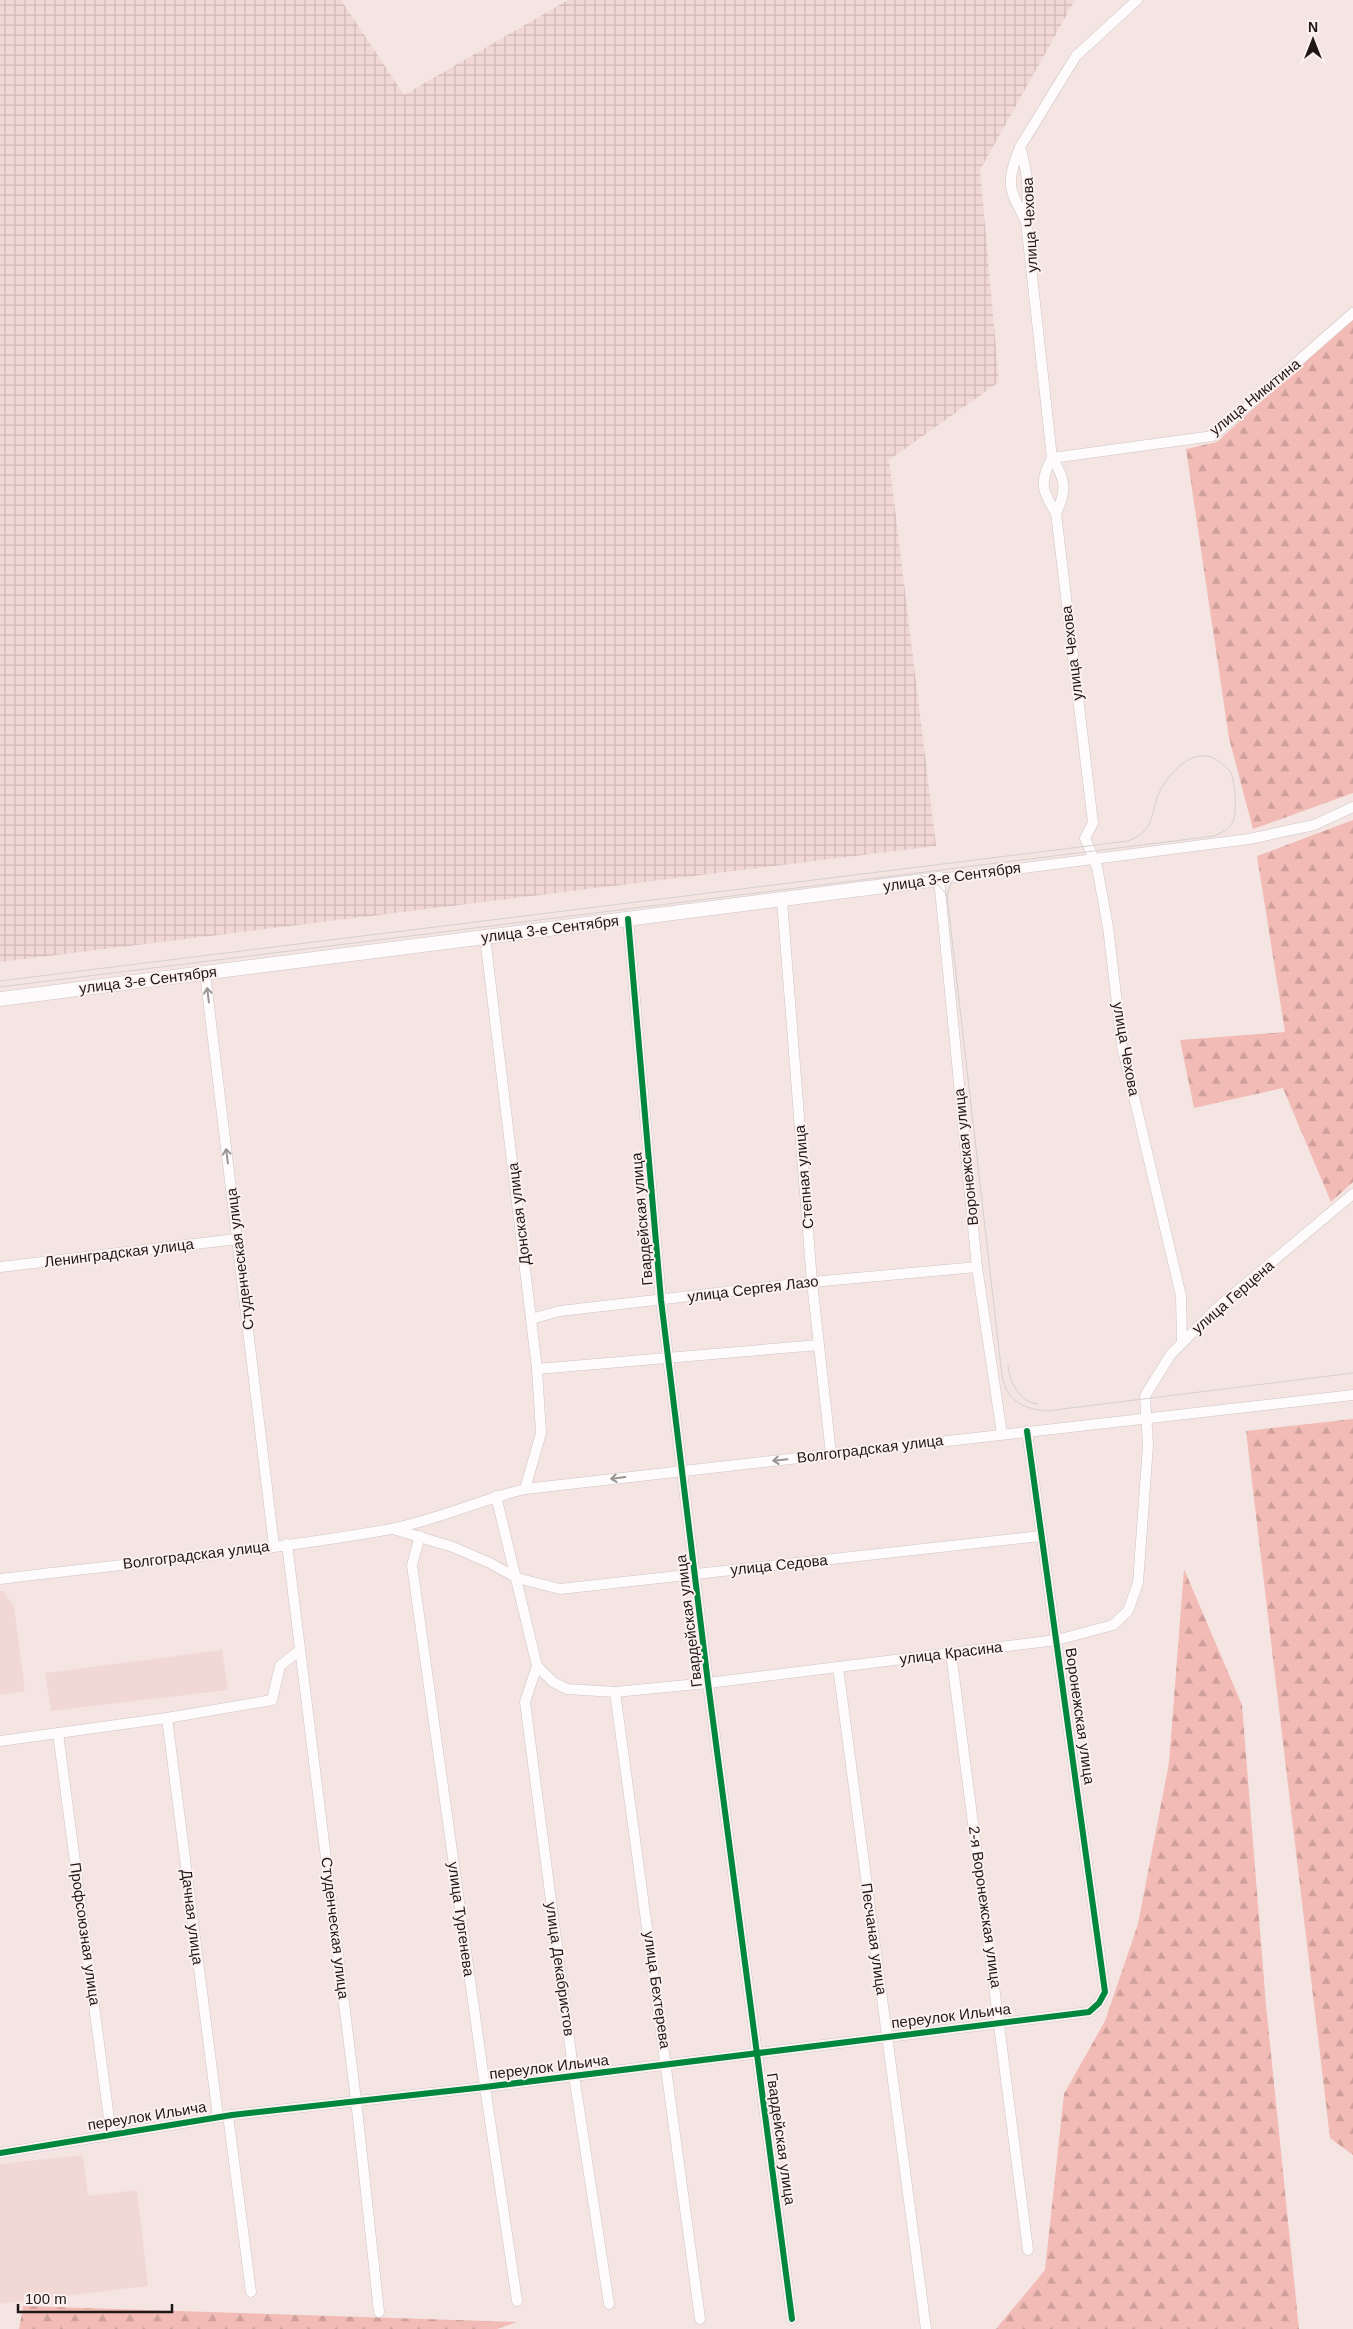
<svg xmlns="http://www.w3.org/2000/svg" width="1353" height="2329" viewBox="0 0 1353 2329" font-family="Helvetica,sans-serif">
	<defs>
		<pattern id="industrial-grid" width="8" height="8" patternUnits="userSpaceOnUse" patternTransform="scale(1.25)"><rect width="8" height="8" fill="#f2d8d5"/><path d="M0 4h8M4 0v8" fill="none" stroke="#cfb9b6"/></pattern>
		<pattern id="forest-firs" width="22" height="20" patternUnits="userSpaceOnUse" patternTransform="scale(1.25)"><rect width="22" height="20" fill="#f2bbb5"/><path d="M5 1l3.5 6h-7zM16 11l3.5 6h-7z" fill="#cfa09b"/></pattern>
	</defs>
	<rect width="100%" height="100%" fill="#f4e5e3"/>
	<g fill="#f2d8d5">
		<polygon points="0,1591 3,1591 14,1606 25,1691 0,1695"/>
		<polygon points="222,1650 228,1690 51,1711 45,1673"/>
		<polygon points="83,2155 88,2196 137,2190 148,2286 0,2304 0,2164"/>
	</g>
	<polygon fill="url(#industrial-grid)" points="0,0 341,0 404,95 568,0 1075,0 980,170 999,382 889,460 936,846 0,962"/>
	<g fill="url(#forest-firs)">
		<polygon points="1353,318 1353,793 1253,829 1229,738 1186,449 1217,442"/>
		<polygon points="1353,820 1353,1182 1331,1202 1283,1088 1194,1108 1180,1040 1285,1032 1257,856"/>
		<polygon points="1353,1419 1353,2155 1330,2138 1246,1431"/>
		<polygon points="1184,1569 1242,1705 1266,2005 1299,2329 996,2329 1045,2270 1064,2094 1105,2021 1138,1924 1169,1763"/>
		<polygon points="23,2306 517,2322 497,2329 19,2329"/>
	</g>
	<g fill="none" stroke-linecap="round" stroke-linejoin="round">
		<g stroke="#d0c4c3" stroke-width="11">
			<g id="street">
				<path d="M 1137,0 L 1076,56 L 1020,147 C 1028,172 1029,194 1026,221 L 1052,458 C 1066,479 1067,491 1056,513 L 1093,823 L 1085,838 L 1097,867 L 1108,927 L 1122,1046 L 1181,1296 L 1182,1342"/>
				<path d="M 1020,147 C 1006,183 1008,188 1026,221"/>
				<path d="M 1056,513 C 1042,492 1039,481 1052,458 L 1213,436 L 1353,313"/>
				<polyline points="782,900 812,1282 831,1454"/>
				<polyline points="628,919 661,1300 708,1683 792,2319"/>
				<polyline points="485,937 537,1369 541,1433 525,1489"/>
				<polyline points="205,973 274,1546"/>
				<polyline points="0,1267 237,1239"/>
				<polyline points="531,1319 560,1311 812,1282 977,1267"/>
				<polyline points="537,1369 819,1345"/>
				<polyline points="1002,1434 977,1267 939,879 1249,839 1314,825 1353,807"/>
				<polyline points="496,1496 537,1666 553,1682 567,1689 615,1692 708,1683 1057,1640 1113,1625 1128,1611 1138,1583 1148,1445 1145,1396 1171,1354 1217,1308 1353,1194"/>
				<polyline points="393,1529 453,1547 490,1563 517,1578 560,1589 1041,1536"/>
				<polyline points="420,1536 412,1565 485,2087 517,2301"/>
				<polyline points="287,1544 356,2100 379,2312"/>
				<path d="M 0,1579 C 130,1563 262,1552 391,1529 C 437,1520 480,1500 525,1489 L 1353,1395"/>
				<polyline points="951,1653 1028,2250"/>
				<polyline points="537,1666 525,1702 574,2076 609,2304"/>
				<polyline points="838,1667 926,2329"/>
				<polyline points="615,1692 700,2319"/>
				<polyline points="167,1718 218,2117"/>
				<polyline points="58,1733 111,2134"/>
				<polyline points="0,1741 167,1718 272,1700 280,1666 300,1650"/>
				<polyline points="228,2115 251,2292"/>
				<polyline points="0,2153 232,2115 485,2087 1089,2012 1099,2003 1105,1992 1027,1431"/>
			</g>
		</g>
		<g stroke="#d0c4c3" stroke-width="15">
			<polyline id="secondary" points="0,999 939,879"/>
		</g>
		<use href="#street" stroke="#fdfbfb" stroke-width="10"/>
		<use href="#secondary" stroke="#fdfbfb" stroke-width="14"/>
		<g stroke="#d4d0cf" stroke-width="1">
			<path d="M 964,867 L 952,881 L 947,895 L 1002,1376 C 1007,1401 1022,1408 1046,1411 L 1353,1373"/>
			<polyline points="920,875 933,879 947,895"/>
			<path d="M 0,981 L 1128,841 C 1133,839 1140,836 1144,831 C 1155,819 1153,802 1161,789 C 1173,768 1198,743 1221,763 C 1224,765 1228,769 1230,771 C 1235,779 1238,815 1232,823 C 1228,830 1221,833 1214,836 L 0,987"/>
			<path d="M 1008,1366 C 1010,1383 1019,1401 1037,1404"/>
		</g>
		<g stroke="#fcf1f0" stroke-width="9">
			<g id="cycleway">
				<polyline points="628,919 661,1300 708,1683 792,2319"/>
				<polyline points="0,2153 232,2115 485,2087 1089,2012 1099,2003 1105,1992 1027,1431"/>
			</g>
		</g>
		<use href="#cycleway" stroke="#00873e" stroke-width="6"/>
	</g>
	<defs><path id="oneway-shaft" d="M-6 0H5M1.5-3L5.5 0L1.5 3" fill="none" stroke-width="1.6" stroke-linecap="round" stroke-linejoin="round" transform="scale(1.25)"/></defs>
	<g stroke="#9a9594">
		<use href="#oneway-shaft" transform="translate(208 995) rotate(-97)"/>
		<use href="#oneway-shaft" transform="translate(227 1156) rotate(-97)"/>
		<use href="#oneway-shaft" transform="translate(780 1460) rotate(174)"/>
		<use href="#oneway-shaft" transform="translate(618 1478) rotate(173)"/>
	</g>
	<g text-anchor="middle" stroke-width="4" stroke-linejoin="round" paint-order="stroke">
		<g font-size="15" fill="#201816" stroke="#fcf1f0">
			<text transform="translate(1030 225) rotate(-93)" y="5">улица Чехова</text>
			<text transform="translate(1255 397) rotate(-39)" y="5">улица Никитина</text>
			<text transform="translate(1072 653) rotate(-97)" y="5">улица Чехова</text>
			<text transform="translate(952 877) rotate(-8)" y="5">улица 3-е Сентября</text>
			<text transform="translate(550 929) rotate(-7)" y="5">улица 3-е Сентября</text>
			<text transform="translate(148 980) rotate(-7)" y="5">улица 3-е Сентября</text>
			<text transform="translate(1126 1049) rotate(80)" y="5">улица Чехова</text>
			<text transform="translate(966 1157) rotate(-96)" y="5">Воронежская улица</text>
			<text transform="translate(804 1177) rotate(-95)" y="5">Степная улица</text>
			<text transform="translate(519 1214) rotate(-97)" y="5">Донская улица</text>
			<text transform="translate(642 1219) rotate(-95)" y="5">Гвардейская улица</text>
			<text transform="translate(119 1253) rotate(-7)" y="5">Ленинградская улица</text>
			<text transform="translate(240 1259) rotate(-97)" y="5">Студенческая улица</text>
			<text transform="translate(753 1289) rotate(-7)" y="5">улица Сергея Лазо</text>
			<text transform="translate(1233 1297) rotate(-41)" y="5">улица Герцена</text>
			<text transform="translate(870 1449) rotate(-7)" y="5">Волгоградская улица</text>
			<text transform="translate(196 1555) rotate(-7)" y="5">Волгоградская улица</text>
			<text transform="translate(779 1565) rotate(-6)" y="5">улица Седова</text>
			<text transform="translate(689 1621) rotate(-97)" y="5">Гвардейская улица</text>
			<text transform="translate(951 1653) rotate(-7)" y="5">улица Красина</text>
			<text transform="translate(1080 1716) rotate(82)" y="5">Воронежская улица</text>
			<text transform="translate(985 1907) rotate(82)" y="5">2-я Воронежская улица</text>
			<text transform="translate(192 1917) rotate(83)" y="5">Дачная улица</text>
			<text transform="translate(461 1919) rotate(82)" y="5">улица Тургенева</text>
			<text transform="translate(335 1928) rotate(83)" y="5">Студенческая улица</text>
			<text transform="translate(85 1934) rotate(82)" y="5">Профсоюзная улица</text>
			<text transform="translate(874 1939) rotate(82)" y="5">Песчаная улица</text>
			<text transform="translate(560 1969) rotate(82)" y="5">улица Декабристов</text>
			<text transform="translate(657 1990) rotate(82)" y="5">улица Бехтерева</text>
			<text transform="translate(951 2016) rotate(-7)" y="5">переулок Ильича</text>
			<text transform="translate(549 2067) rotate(-7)" y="5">переулок Ильича</text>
			<text transform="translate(147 2116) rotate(-9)" y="5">переулок Ильича</text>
			<text transform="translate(781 2139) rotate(82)" y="5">Гвардейская улица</text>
		</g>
	</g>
	<g transform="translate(1313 40)" stroke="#fcf1f0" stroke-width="4" paint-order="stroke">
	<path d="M0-4L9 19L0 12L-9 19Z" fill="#201816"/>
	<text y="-8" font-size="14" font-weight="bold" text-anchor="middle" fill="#201816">N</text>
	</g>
	<path d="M18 2304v8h154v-8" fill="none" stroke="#201816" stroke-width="2.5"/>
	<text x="25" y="2304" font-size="15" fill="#201816" stroke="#fcf1f0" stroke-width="4" paint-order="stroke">100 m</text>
</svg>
